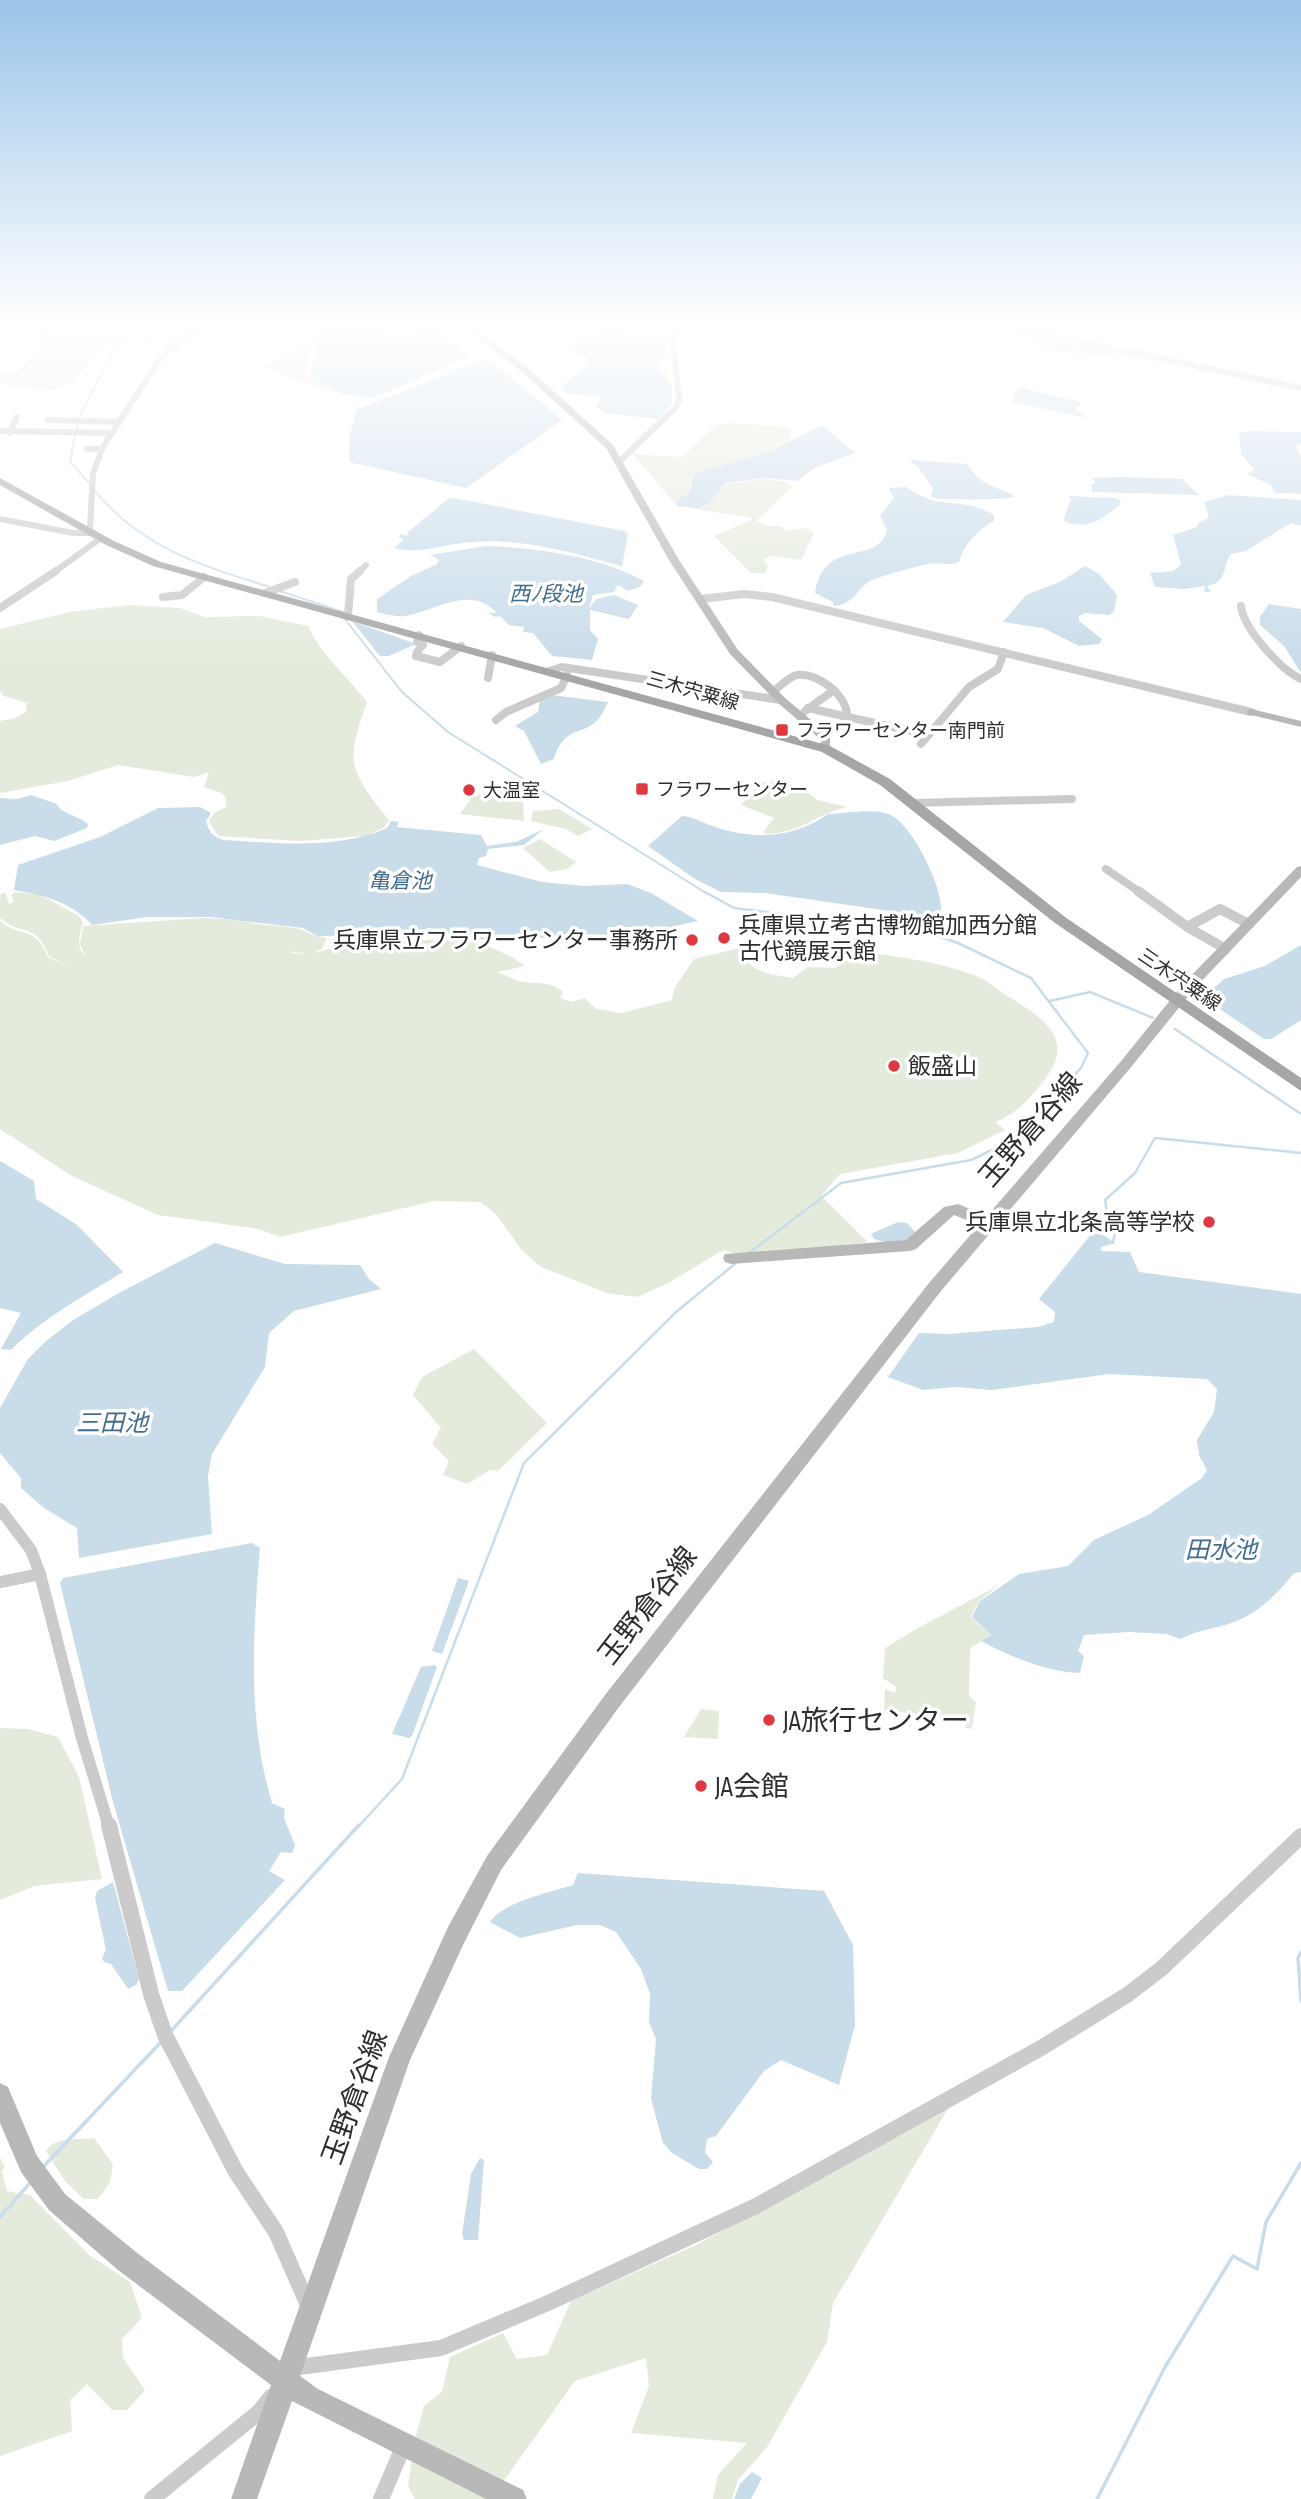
<svg xmlns="http://www.w3.org/2000/svg" width="1301" height="2499" viewBox="0 0 1301 2499" font-family="'Sofia Sans Condensed','Noto Sans JP',sans-serif">
	<rect width="100%" height="100%" fill="#fff"/>
	<g fill="#e4ebdc">
		<polygon points="380,326 413,326 457,336 444,339 380,328 311,344 305,375 329,389 326,391 261,366 285,357 321,331"/>
		<path d="M 30,331 L 105,342 C 94,353 87,366 77,377 C 59,397 22,387 0,383 L 0,374 L 17,371 L 42,346 L 43,343 L 35,339 L 39,336 Z"/>
		<polygon points="730,423 783,427 791,430 791,438 765,453 699,472 692,476 688,492 677,506 633,454 682,457 716,425"/>
		<polygon points="766,479 786,482 792,487 756,521 767,526 781,526 786,531 805,528 814,533 801,560 771,556 763,560 768,566 765,573 751,573 714,536 752,520 751,517 700,510 711,502 725,484"/>
		<path d="M 127,605 L 180,608 L 204,617 L 259,616 L 308,626 C 320,654 348,677 367,702 C 345,763 349,770 389,820 L 385,827 L 366,836 L 300,841 L 218,836 L 209,821 L 214,813 L 226,807 L 226,798 L 222,793 L 204,787 L 209,772 L 194,777 L 118,765 L 68,781 L 0,793 L 0,721 L 15,718 L 26,712 L 27,703 L 4,696 L 0,691 L 0,629 L 70,612 Z"/>
		<path d="M 780,781 L 802,787 L 817,800 L 847,807 C 814,815 802,833 765,834 L 764,831 L 774,818 L 741,805 L 762,782 Z"/>
		<polygon points="511,785 523,801 524,821 460,814 472,797"/>
		<polygon points="559,809 592,829 578,836 566,829 531,821 533,811"/>
		<polygon points="540,839 576,862 567,869 550,872 523,848"/>
		<path d="M 5,892 L 9,904 L 14,901 L 11,895 L 15,892 L 39,894 L 79,916 L 83,922 C 80,934 75,946 85,956 L 80,944 L 83,926 L 203,918 L 241,920 C 260,927 280,924 299,929 C 309,932 315,937 327,938 L 322,949 L 309,954 L 286,951 C 308,959 326,948 348,944 C 356,943 362,945 369,945 C 428,940 474,929 525,966 L 497,972 C 504,975 512,978 519,981 C 535,985 550,980 563,992 L 560,998 L 572,1002 L 585,998 L 596,1009 L 622,1013 L 672,1000 L 674,989 L 694,959 L 740,948 C 747,972 771,975 793,978 L 808,967 L 835,968 L 858,951 C 897,957 937,961 974,975 C 986,979 995,988 1006,995 C 1036,1014 1077,1036 1047,1076 C 1034,1095 1017,1114 995,1122 L 1005,1130 L 958,1153 L 840,1174 L 821,1196 L 868,1242 L 749,1257 L 723,1250 L 670,1282 L 637,1297 L 607,1293 L 539,1266 L 521,1249 L 496,1214 L 480,1202 L 434,1201 L 280,1237 L 259,1229 L 158,1215 L 72,1176 L 0,1129 L 0,921 C 21,939 35,924 48,957 L 69,967 L 49,956 C 35,921 22,937 0,918 L 0,895 Z"/>
		<polygon points="474,1349 547,1423 498,1471 490,1470 467,1484 443,1475 449,1461 432,1444 441,1428 413,1395 422,1377"/>
		<path d="M 999,1585 L 979,1601 L 971,1617 L 991,1635 L 970,1648 L 969,1696 L 976,1702 L 972,1729 L 966,1728 L 967,1721 L 884,1710 L 885,1689 L 895,1693 L 896,1687 L 883,1678 L 885,1648 C 922,1624 961,1606 999,1585 Z"/>
		<polygon points="701,1709 719,1711 718,1739 684,1737"/>
		<polygon points="0,1728 28,1729 58,1737 79,1777 102,1879 34,1886 0,1900"/>
		<polygon points="949,2107 833,2303 827,2342 767,2447 738,2480 732,2499 713,2499 718,2475 747,2443 631,2433 649,2386 646,2358 575,2381 491,2499 415,2499 408,2486 415,2439 424,2406 442,2392 450,2357 503,2333 517,2359 547,2355 571,2301 696,2245"/>
		<path d="M 94,2138 L 113,2164 L 110,2182 L 98,2199 L 84,2199 L 65,2181 L 46,2151 C 57,2135 75,2141 94,2138 Z"/>
		<polygon points="0,2158 5,2166 2,2172 7,2191 30,2195 89,2255 130,2282 142,2318 122,2339 123,2358 145,2390 127,2410 112,2410 87,2384 70,2400 72,2431 0,2456"/>
	</g>
	<g fill="#c9dcea">
		<polygon points="375,331 455,345 468,357 372,398 338,393 310,376 317,344"/>
		<polygon points="599,332 648,333 668,342 669,352 652,368 667,373 666,379 672,385 672,403 658,419 604,413 596,406 601,399 599,396 568,394 561,386 584,368 589,358 569,351 573,341"/>
		<polygon points="1035,337 1113,352 1119,358 1044,350 1037,345"/>
		<polygon points="479,361 491,361 562,420 466,488 349,462 350,435 356,410"/>
		<polygon points="1021,388 1081,402 1076,409 1086,418 1013,402 1014,394"/>
		<polygon points="819,427 824,427 855,453 814,468 797,481 766,478 725,483 711,502 699,509 677,506 679,500 689,492 693,476 699,472 765,453"/>
		<polygon points="1251,431 1301,432 1301,443 1296,447 1301,456 1301,494 1274,493 1271,485 1247,474 1255,470 1241,454 1239,433"/>
		<path d="M 909,460 L 968,464 C 978,485 996,486 1015,496 C 1009,501 951,499 937,499 L 931,497 L 933,488 L 919,468 Z"/>
		<polygon points="1122,477 1182,479 1199,495 1092,492 1092,484 1096,483 1092,478"/>
		<path d="M 906,487 C 940,512 960,495 994,515 L 994,521 C 982,526 960,548 960,561 C 950,567 940,562 928,564 C 921,565 877,577 870,581 C 856,589 854,605 833,606 L 833,602 L 815,593 C 825,535 878,567 887,530 L 880,516 L 894,498 L 889,488 Z"/>
		<path d="M 1228,495 L 1301,500 L 1301,526 L 1291,523 L 1246,551 L 1231,554 C 1222,567 1228,582 1207,586 L 1211,592 L 1204,592 L 1205,586 L 1185,589 L 1155,587 L 1150,573 L 1173,571 L 1181,565 L 1173,535 L 1197,527 L 1198,523 L 1209,518 L 1204,502 Z"/>
		<path d="M 1068,496 L 1115,498 L 1120,500 L 1121,504 C 1101,519 1091,530 1065,522 L 1064,518 L 1071,499 Z"/>
		<path d="M 454,498 L 624,531 L 628,534 L 622,566 C 573,553 523,538 472,542 C 442,544 423,555 394,548 L 404,539 L 399,537 L 400,534 L 407,536 L 408,532 L 448,499 Z"/>
		<path d="M 486,546 C 538,548 598,556 644,581 L 640,587 L 628,591 L 618,585 L 614,592 L 593,595 L 589,609 L 596,599 L 614,595 L 638,605 L 629,619 L 590,610 L 590,630 L 598,639 L 592,660 L 552,656 L 533,633 L 523,632 L 524,627 L 509,625 L 500,616 L 495,617 L 489,613 L 497,613 C 470,584 436,611 405,616 C 396,617 386,614 377,612 L 377,599 L 411,576 L 437,564 L 439,560 L 430,555 Z"/>
		<polygon points="1085,566 1099,574 1117,595 1114,611 1109,615 1085,613 1079,616 1079,621 1102,639 1099,644 1079,646 1043,628 1003,622 1026,595 1060,582"/>
		<polygon points="1269,604 1301,609 1301,673 1284,646 1260,625 1260,616"/>
		<polygon points="352,621 416,644 389,656 380,656"/>
		<path d="M 551,695 L 608,702 C 605,707 603,714 599,718 C 584,737 564,724 554,759 L 541,764 L 524,731 L 515,726 L 538,712 L 540,700 Z"/>
		<path d="M 31,795 L 57,804 C 61,814 79,816 88,824 L 87,828 L 54,841 L 35,836 L 0,845 L 0,798 L 17,799 Z"/>
		<path d="M 200,807 L 211,813 L 206,821 C 209,832 212,837 224,840 C 276,843 338,850 387,828 L 391,821 L 399,822 L 397,827 L 481,835 L 487,846 L 516,842 L 544,829 L 524,845 L 488,849 L 486,856 L 479,858 L 477,865 L 542,882 L 584,886 L 627,884 L 651,893 L 698,921 L 634,935 L 505,939 L 496,942 L 454,934 L 429,934 L 317,936 L 303,928 L 210,917 L 147,917 L 92,925 C 72,902 43,895 14,890 L 18,865 L 100,837 L 158,808 Z"/>
		<path d="M 828,814 C 846,814 871,808 888,814 C 911,821 944,889 941,911 L 932,917 L 765,893 L 721,892 L 695,879 L 648,846 L 682,816 C 694,817 702,823 713,826 C 753,841 794,838 828,814 Z"/>
		<polygon points="1301,945 1301,1020 1271,1039 1264,1039 1214,1005 1210,992 1224,979 1265,966"/>
		<path d="M 0,1161 L 34,1181 L 36,1199 L 77,1225 L 123,1272 C 84,1296 43,1318 11,1350 L 1,1349 L 21,1313 L 0,1308 Z"/>
		<path d="M 898,1222 L 907,1223 L 915,1232 L 914,1236 C 903,1244 887,1244 874,1239 L 871,1234 Z"/>
		<path d="M 1092,1233 L 1103,1235 L 1115,1243 L 1101,1247 L 1101,1251 L 1130,1252 L 1139,1272 L 1301,1294 L 1301,1572 L 1294,1573 C 1277,1594 1260,1612 1234,1622 C 1217,1629 1198,1629 1181,1639 L 1166,1634 L 1129,1632 L 1084,1635 L 1078,1651 L 1084,1656 L 1080,1673 C 1047,1672 1009,1656 981,1641 L 991,1635 L 972,1617 L 980,1601 L 1019,1574 L 1068,1566 L 1094,1540 L 1148,1515 L 1202,1478 L 1207,1470 L 1199,1455 L 1197,1440 L 1214,1412 L 1217,1389 L 1207,1379 L 1109,1374 L 992,1390 L 956,1387 L 923,1390 L 888,1377 L 919,1333 L 949,1334 L 1038,1327 L 1054,1322 L 1055,1312 L 1039,1299 Z"/>
		<polygon points="215,1243 285,1264 360,1265 369,1279 381,1289 294,1311 269,1333 265,1367 212,1454 208,1476 212,1534 79,1558 77,1528 44,1508 21,1488 21,1478 0,1453 0,1408 28,1359 46,1341 73,1320 119,1293"/>
		<path d="M 252,1543 L 260,1548 C 253,1633 247,1720 272,1803 L 285,1809 L 284,1818 L 295,1845 L 292,1853 L 281,1852 L 269,1871 L 285,1880 L 182,1991 L 168,1991 L 113,1802 L 60,1583 L 63,1578 Z"/>
		<polygon points="458,1578 469,1581 442,1654 432,1651"/>
		<polygon points="434,1665 437,1667 412,1736 409,1738 392,1734 421,1667"/>
		<path d="M 578,1873 L 824,1891 L 853,1945 L 855,2025 L 839,2085 L 781,2060 L 764,2071 L 716,2136 L 707,2139 L 705,2153 L 713,2162 L 707,2169 L 699,2169 L 672,2153 L 663,2143 L 651,2099 L 656,2039 L 649,2022 L 650,1994 L 641,1969 L 616,1932 L 600,1925 L 577,1925 L 520,1938 L 490,1922 C 501,1903 551,1892 573,1885 Z"/>
		<polygon points="113,1882 139,1979 136,1985 128,1989 111,1964 104,1962 102,1958 106,1950 95,1898 97,1891"/>
		<polygon points="480,2158 484,2160 478,2240 464,2240 462,2234 471,2174"/>
		<polygon points="752,2472 762,2478 751,2499 734,2499 740,2484"/>
	</g>
	<g fill="none" stroke-linecap="round" stroke-linejoin="round">
		<g stroke="#c9dcea" stroke-width="2">
			<path d="M 32,322 C 65,350 139,339 181,338"/>
			<polyline points="467,323 483,322"/>
			<polyline points="188,338 461,323"/>
			<polyline points="90,484 70,462 78,420 120,338"/>
			<path d="M 94,490 C 140,547 202,566 270,587"/>
			<polyline points="280,591 346,613"/>
			<polyline points="344,618 402,692 448,732 706,893"/>
		</g>
		<g stroke="#c9dcea" stroke-width="2.5">
			<polyline points="703,891 734,908 923,931 958,943 1031,978 1088,1053 1081,1068 1059,1091"/>
			<polyline points="1050,1001 1090,992 1153,1018"/>
			<polyline points="1175,1029 1301,1114"/>
			<polyline points="1113,1243 1116,1227 1107,1212 1105,1200 1135,1173 1155,1138 1301,1153"/>
			<polyline points="749,1253 841,1183 971,1160 992,1150 1044,1109"/>
			<polyline points="358,1827 402,1779 524,1463 676,1312 736,1263"/>
		</g>
		<g stroke="#c9dcea" stroke-width="3.5">
			<polyline points="1301,1952 1298,1958 1301,2001"/>
			<polyline points="170,2032 359,1825"/>
			<polyline points="43,2167 161,2042"/>
			<polyline points="0,2217 30,2183"/>
			<polyline points="1097,2499 1165,2367 1233,2256 1257,2269 1266,2222 1301,2163"/>
		</g>
		<g stroke="#cbcbcb" stroke-width="6">
			<polyline points="166,322 191,333"/>
			<polyline points="988,322 1301,388"/>
			<polyline points="48,420 119,422"/>
			<polyline points="0,431 112,433"/>
			<polyline points="10,433 17,417"/>
			<polyline points="87,449 102,449"/>
			<polyline points="620,461 676,407 679,400 672,331 681,322"/>
			<polyline points="0,519 73,533 94,533"/>
			<polyline points="87,529 90,528 93,473 103,447 161,357 206,322"/>
			<polyline points="53,573 101,538"/>
			<polyline points="358,573 366,565"/>
		</g>
		<g stroke="#cbcbcb" stroke-width="8">
			<polyline points="265,593 295,582"/>
			<polyline points="163,597 182,595 204,577"/>
			<polyline points="700,599 744,594 772,597 1251,712"/>
			<path d="M 1241,606 C 1243,628 1281,670 1301,679"/>
			<polyline points="0,608 56,571"/>
			<polyline points="348,616 351,579 360,571"/>
			<polyline points="417,652 423,645 417,642 419,635"/>
			<polyline points="416,656 440,662 461,646"/>
			<polyline points="549,671 562,667 781,700"/>
			<polyline points="488,678 492,655"/>
			<path d="M 774,691 C 780,686 790,676 797,675 C 817,672 846,695 847,714"/>
			<polyline points="808,708 928,735"/>
			<polyline points="805,711 834,690"/>
			<polyline points="496,720 506,712 561,688 567,675"/>
			<polyline points="921,744 969,687 998,669 1004,652"/>
			<polyline points="912,803 1072,799"/>
			<polyline points="1106,869 1141,893"/>
		</g>
		<g stroke="#cbcbcb" stroke-width="10">
			<polyline points="1138,891 1189,928 1226,949"/>
			<polyline points="1189,926 1220,909 1249,924"/>
		</g>
		<g stroke="#cbcbcb" stroke-width="12">
			<polyline points="0,1509 31,1550 40,1574 82,1738 109,1827"/>
			<polyline points="0,1582 40,1574"/>
		</g>
		<g stroke="#cbcbcb" stroke-width="16">
			<polyline points="109,1825 151,1994 165,2035 236,2172 276,2232 308,2305"/>
			<polyline points="292,2368 441,2348 548,2303 756,2206 1041,2048 1127,1995 1161,1969 1301,1836"/>
			<polyline points="152,2499 259,2412 271,2397"/>
			<polyline points="381,2499 403,2447"/>
		</g>
		<g fill="#b8b8b8" fill-rule="evenodd">
			<polygon points="458,322 467,322 528,368 613,445 679,560 738,650 785,698 830,736 830,751 822,751 820,739 777,702 730,654 669,560 606,448 522,372"/>
			<polygon points="1251,709 1301,721 1301,727 1247,714 1247,710"/>
			<polygon points="1301,866 1301,877 1194,989 1132,1066 941,1291 619,1707 501,1870 464,1943 410,2060 300,2376 318,2389 523,2490 527,2499 486,2499 292,2401 257,2499 231,2499 271,2385 118,2270 49,2210 21,2172 0,2123 0,2083 8,2087 37,2156 65,2194 136,2252 280,2361 389,2057 448,1927 487,1856 605,1695 929,1283 979,1225 954,1215 916,1249 910,1251 731,1264 725,1262 723,1258 725,1254 906,1240 944,1207 958,1204 987,1216 1122,1060 1184,983 1297,867"/>
		</g>
		<polygon fill="#a6a6a6" fill-rule="evenodd" points="0,478 114,541 161,562 830,746 890,779 1065,917 1301,1078 1301,1091 1055,923 880,785 822,752 153,566 106,545 0,485"/>
	</g>
	<linearGradient id="sky" x2="0" y2="1"><stop stop-color="#9bc4e9"/><stop offset="0.48" stop-color="#fff"/><stop offset="1" stop-color="#fff" stop-opacity="0"/></linearGradient>
	<rect width="1301" height="672" fill="url(#sky)"/>
	<g fill="#de3840" stroke="#fff" stroke-width="2.5">
		<rect x="775" y="723" width="14" height="14" rx="3.5"/>
		<rect x="635" y="782" width="14" height="14" rx="3.5"/>
		<circle cx="469" cy="790" r="7"/>
		<circle cx="724" cy="938" r="7"/>
		<circle cx="692" cy="940" r="7"/>
		<circle cx="894" cy="1066" r="7"/>
		<circle cx="1209" cy="1222" r="7"/>
		<circle cx="769" cy="1720" r="7"/>
		<circle cx="701" cy="1786" r="7"/>
	</g>
	<g text-anchor="middle" stroke-width="7" stroke-linejoin="round" paint-order="stroke">
		<g font-size="19" fill="#2e2e2e" stroke="#fff">
			<text transform="translate(693 690) rotate(16)" y="7">三木宍粟線</text>
			<text transform="translate(1180 979) rotate(34)" y="7">三木宍粟線</text>
		</g>
		<g font-size="19" fill="#2e2e2e" stroke="#fff" text-anchor="start">
			<text x="796" y="737">フラワーセンター南門前</text>
			<text x="656" y="796">フラワーセンター</text>
			<text x="483" y="797">大温室</text>
		</g>
		<g font-size="21" font-style="italic" fill="#406d8d" stroke="#fff">
			<text x="546" y="601">西ﾉ段池</text>
			<text x="400" y="888">亀倉池</text>
		</g>
		<g font-size="23" fill="#2e2e2e" stroke="#fff" text-anchor="start">
			<text x="738" y="933">兵庫県立考古博物館加西分館<tspan x="738" dy="26">古代鏡展示館</tspan></text>
			<text x="678" y="948" text-anchor="end">兵庫県立フラワーセンター事務所</text>
			<text x="908" y="1074">飯盛山</text>
			<text x="1195" y="1230" text-anchor="end">兵庫県立北条高等学校</text>
		</g>
		<g font-size="24" font-style="italic" fill="#406d8d" stroke="#fff">
			<text x="112" y="1431">三田池</text>
			<text x="1221" y="1558">田水池</text>
		</g>
		<g font-size="28" fill="#2e2e2e" stroke="#fff">
			<text transform="translate(1030 1129) rotate(-49)" y="10">玉野倉谷線</text>
			<text transform="translate(647 1605) rotate(-52)" y="10">玉野倉谷線</text>
			<text transform="translate(354 2097) rotate(-70)" y="10">玉野倉谷線</text>
		</g>
		<g font-size="28" fill="#2e2e2e" stroke="#fff" text-anchor="start">
			<text x="783" y="1730">JA旅行センター</text>
			<text x="715" y="1796">JA会館</text>
		</g>
	</g>
</svg>
